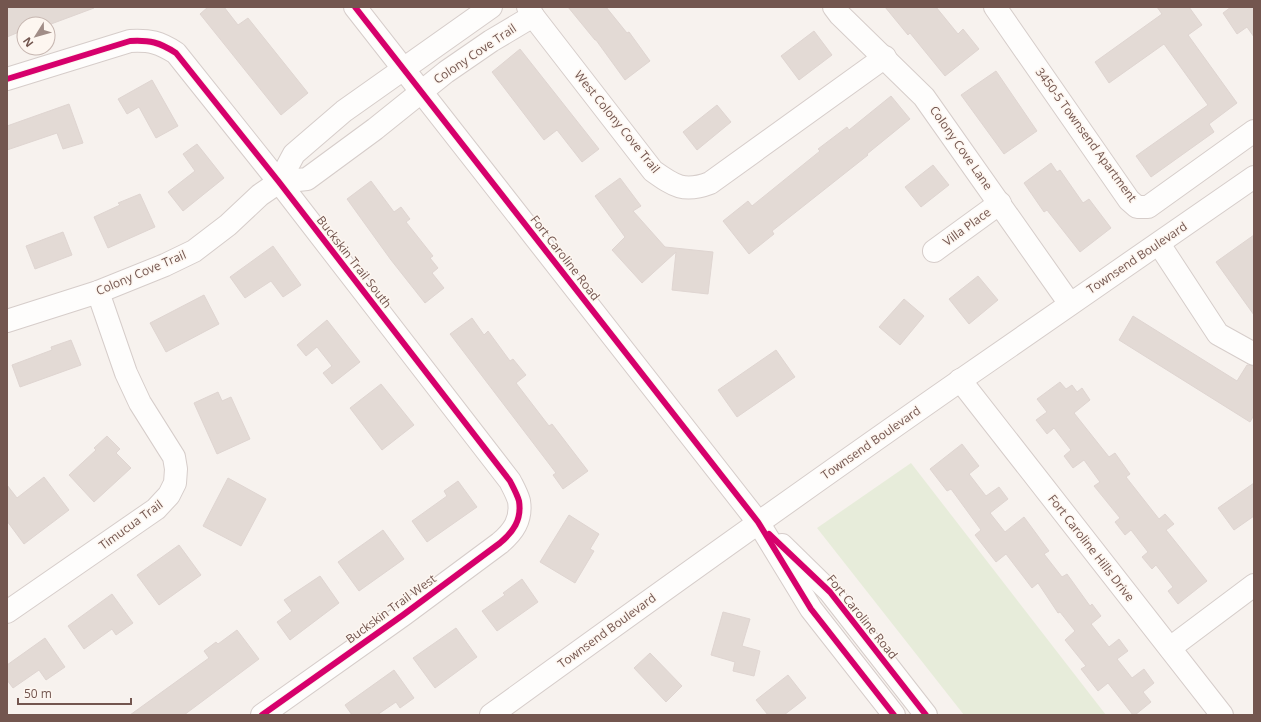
<svg xmlns="http://www.w3.org/2000/svg" width="1261" height="722" viewBox="0 0 1261 722" font-family="'Open Sans',sans-serif">
	<rect width="100%" height="100%" fill="#f7f2ee"/>
	<polygon fill="#e7ecda" points="911,463 1106,715 964,715 817,528"/>
	<g fill="#e3dad5" stroke="#dfd5d1">
		<polygon points="7,7 94,7 94,8 51,24 24,24 24,30 7,37"/>
		<polygon points="208,7 224,7 238,25 248,18 308,93 281,115 200,14"/>
		<polygon points="568,7 606,7 627,33 629,32 650,61 625,80 596,40 595,40"/>
		<polygon points="885,7 936,7 958,34 963,29 979,49 945,76 910,33 908,35"/>
		<polygon points="1157,7 1189,7 1202,25 1188,35 1237,103 1209,124 1214,132 1151,177 1136,156 1208,105 1164,44 1109,83 1095,62 1162,14"/>
		<polygon points="1231,7 1254,7 1254,37 1247,27 1237,34 1223,13"/>
		<polygon points="814,31 832,55 799,80 781,56"/>
		<polygon points="520,49 599,149 582,162 557,130 544,140 492,72"/>
		<polygon points="996,71 1037,131 1004,154 961,95"/>
		<polygon points="152,80 178,126 156,138 139,107 127,114 118,99"/>
		<polygon points="891,96 910,119 867,154 868,155 772,231 774,234 749,254 723,221 748,201 752,206 820,151 818,149 847,127 849,130"/>
		<polygon points="69,104 83,143 63,149 57,133 7,150 7,126"/>
		<polygon points="717,105 731,122 697,150 683,132"/>
		<polygon points="197,144 224,178 183,211 168,192 195,171 183,154"/>
		<polygon points="1051,163 1057,172 1060,170 1083,203 1089,199 1111,228 1080,252 1047,210 1044,212 1024,183"/>
		<polygon points="933,165 949,185 921,207 905,187"/>
		<polygon points="620,178 641,206 633,211 665,247 713,252 708,294 672,290 676,252 642,283 612,250 625,237 595,196"/>
		<polygon points="371,181 394,212 401,207 410,219 406,222 433,256 430,258 438,268 432,273 444,288 425,303 391,260 347,199"/>
		<polygon points="140,194 155,227 108,248 94,217 120,205 118,203"/>
		<polygon points="63,232 72,255 35,269 26,246"/>
		<polygon points="1254,235 1254,315 1216,262"/>
		<polygon points="273,246 301,285 283,297 271,281 245,298 230,277"/>
		<polygon points="978,276 998,300 969,324 949,299"/>
		<polygon points="204,295 219,324 166,352 150,323"/>
		<polygon points="904,299 924,316 900,345 879,327"/>
		<polygon points="1133,316 1237,381 1247,365 1254,366 1254,415 1250,422 1119,340"/>
		<polygon points="472,318 484,335 488,331 510,361 513,359 526,375 516,383 549,426 552,424 588,471 563,489 553,475 556,473 450,334"/>
		<polygon points="327,320 360,362 332,384 323,373 332,366 317,347 306,356 297,345"/>
		<polygon points="71,340 81,365 20,387 12,365 52,350 51,347"/>
		<polygon points="776,350 795,377 737,417 718,390"/>
		<polygon points="1060,382 1066,389 1072,385 1077,392 1082,388 1090,400 1074,413 1109,457 1115,453 1130,474 1126,477 1159,519 1165,514 1174,524 1166,530 1207,581 1178,604 1168,591 1173,587 1156,565 1152,569 1142,557 1148,552 1131,530 1125,535 1115,522 1120,518 1094,486 1100,482 1084,460 1073,468 1064,456 1071,450 1054,428 1047,434 1036,420 1047,412 1037,399"/>
		<polygon points="381,384 414,425 382,450 350,408"/>
		<polygon points="218,392 222,401 231,397 250,439 217,454 194,403"/>
		<polygon points="107,436 120,449 116,453 131,468 94,502 69,475 96,450 94,448"/>
		<polygon points="962,444 979,466 969,474 986,496 999,487 1008,499 990,513 1005,532 1024,517 1049,551 1044,554 1062,577 1067,574 1090,606 1092,604 1101,616 1091,624 1109,647 1119,639 1128,651 1117,659 1132,678 1144,669 1154,683 1143,692 1151,702 1135,715 1133,715 1108,683 1098,691 1081,669 1086,666 1065,640 1075,631 1060,612 1058,613 1038,583 1032,588 1006,554 996,562 975,535 981,530 951,489 947,491 930,469"/>
		<polygon points="44,477 69,510 24,544 7,521 7,485 17,498"/>
		<polygon points="228,478 266,499 241,546 203,526"/>
		<polygon points="458,481 477,507 427,542 412,521 447,496 444,491"/>
		<polygon points="1254,483 1254,516 1234,530 1218,508"/>
		<polygon points="569,515 599,534 590,549 594,551 575,583 540,562"/>
		<polygon points="383,530 404,559 359,591 338,562"/>
		<polygon points="179,545 201,575 159,605 137,575"/>
		<polygon points="320,576 339,603 290,640 277,622 292,611 284,600"/>
		<polygon points="522,579 538,602 497,631 482,611 505,595 503,593"/>
		<polygon points="112,594 133,623 116,635 112,629 84,649 68,626"/>
		<polygon points="723,612 750,619 742,646 760,651 754,676 733,671 735,662 711,655"/>
		<polygon points="456,628 477,657 435,688 413,658"/>
		<polygon points="237,630 259,659 184,715 130,715 209,658 204,651 216,642 218,644"/>
		<polygon points="45,638 65,667 46,680 39,670 13,688 7,680 7,665"/>
		<polygon points="650,653 682,686 666,702 634,668"/>
		<polygon points="394,670 414,698 400,708 396,702 377,715 352,715 345,705"/>
		<polygon points="788,675 806,698 784,715 768,715 756,700"/>
	</g>
	<g fill="none" stroke-linecap="round" stroke-linejoin="round">
		<g stroke="#d6cdca" stroke-width="24">
			<g id="minor">
				<polyline points="355,7 758,522 811,609 894,715"/>
				<path d="M 528,7 L 533,16 L 653,171 C 674,186 684,193 710,183 L 885,57"/>
				<polyline points="834,7 840,15 924,97 1070,304"/>
				<polyline points="995,7 1129,200 1137,207 1148,207 1254,131"/>
				<path d="M 7,79 L 130,41 C 150,40 159,42 176,53 L 279,182 L 510,481 C 513,487 517,494 519,501 C 522,520 513,532 500,543 L 403,615 L 262,715"/>
				<polyline points="279,182 307,179 375,129 446,72 491,41 533,16"/>
				<polyline points="1159,244 1218,334 1254,354"/>
				<polyline points="934,251 1000,203"/>
				<polyline points="7,321 98,292 165,265 194,251 228,225 260,195 279,182 294,154 344,111 491,7"/>
				<polyline points="960,380 1222,715"/>
				<polyline points="782,545 830,592 926,715"/>
				<polyline points="7,612 156,509 169,495 175,483 176,469 174,457 140,403 126,373 98,292"/>
				<polyline points="1170,648 1254,585"/>
				<path d="M 491,715 C 647,602 803,490 961,380 C 1058,312 1157,245 1254,177"/>
			</g>
		</g>
		<use href="#minor" stroke="#fefdfc" stroke-width="22"/>
		<g stroke="#fdf6f0" stroke-width="8">
			<g id="cycleway">
				<polyline points="355,7 758,522 811,609 894,715"/>
				<path d="M 7,79 L 130,41 C 150,40 159,42 176,53 L 279,182 L 510,481 C 513,487 517,494 519,501 C 522,520 513,532 500,543 L 403,615 L 262,715"/>
				<polyline points="769,534 830,592 926,715"/>
			</g>
		</g>
		<use href="#cycleway" stroke="#d6006c" stroke-width="6"/>
	</g>
	<g text-anchor="middle" stroke-width="3" stroke-linejoin="round" paint-order="stroke">
		<g font-size="12" fill="#73564f" stroke="#fdf6f0">
			<text transform="translate(475 54) rotate(-34)" y="4">Colony Cove Trail</text>
			<text transform="translate(617 122) rotate(51)" y="4">West Colony Cove Trail</text>
			<text transform="translate(1086 135) rotate(54)" y="4">3450-5 Townsend Apartment</text>
			<text transform="translate(961 148) rotate(55)" y="4">Colony Cove Lane</text>
			<text transform="translate(967 227) rotate(-36)" y="4">Villa Place</text>
			<text transform="translate(565 258) rotate(52)" y="4">Fort Caroline Road</text>
			<text transform="translate(1137 258) rotate(-34)" y="4">Townsend Boulevard</text>
			<text transform="translate(354 262) rotate(52)" y="4">Buckskin Trail South</text>
			<text transform="translate(141 273) rotate(-23)" y="4">Colony Cove Trail</text>
			<text transform="translate(871 443) rotate(-35)" y="4">Townsend Boulevard</text>
			<text transform="translate(131 525) rotate(-36)" y="4">Timucua Trail</text>
			<text transform="translate(1091 548) rotate(52)" y="4">Fort Caroline Hills Drive</text>
			<text transform="translate(391 609) rotate(-36)" y="4">Buckskin Trail West</text>
			<text transform="translate(862 617) rotate(51)" y="4">Fort Caroline Road</text>
			<text transform="translate(607 631) rotate(-36)" y="4">Townsend Boulevard</text>
		</g>
	</g>
	<rect width="1261" height="722" fill="none" stroke="#73564f" stroke-width="16"/>
	<g transform="translate(36 36) rotate(233)"><circle r="19" fill="#fdf6f0" stroke="#c6b6b0"/>
	<path d="M0-3L7 15L0 10L-7 15Z" fill="#a18d87"/>
	<text y="-6" font-size="11" font-weight="bold" text-anchor="middle" fill="#73564f">N</text>
	</g>
	<path d="M18 698v6h113v-6" fill="none" stroke="#73564f" stroke-width="2"/>
	<text x="24" y="698" font-size="12" fill="#73564f" stroke="#fdf6f0" stroke-width="3" paint-order="stroke">50 m</text>
</svg>
